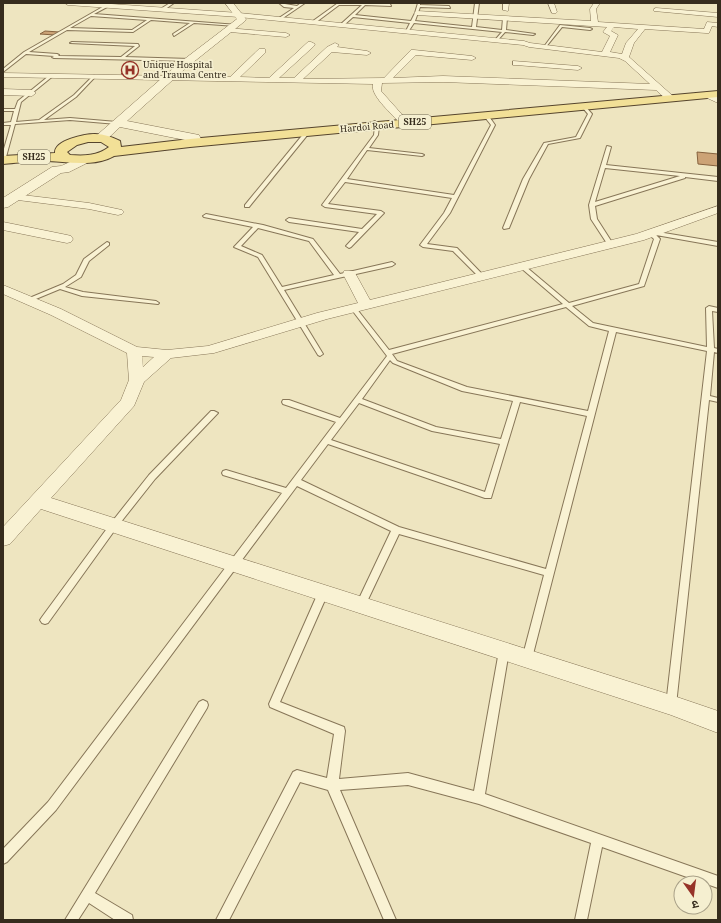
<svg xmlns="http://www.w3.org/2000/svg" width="721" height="923" viewBox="0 0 721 923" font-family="'Noto Serif','Noto Sans Devanagari',serif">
	<rect width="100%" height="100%" fill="#eee5c0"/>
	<g fill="#cca376" stroke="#86623e">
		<polygon points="45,31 59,32 55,35 40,34"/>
		<polygon points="128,66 138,67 132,74 121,74"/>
		<polygon points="697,152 718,154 718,166 698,164"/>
	</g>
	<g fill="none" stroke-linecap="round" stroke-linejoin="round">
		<g stroke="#877658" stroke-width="2">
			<g id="service">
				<polygon points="170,3 174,3 164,10 162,10 162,8"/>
				<polygon points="279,3 297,6 301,3 305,3 280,20 279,18 294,8 284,7"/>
				<polygon points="338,3 390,4 391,6 365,5 355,15 411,21 415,13 418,3 420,3 420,5 449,6 450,8 420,7 415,21 472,27 475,3 479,3 476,27 502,30 503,18 505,17 507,18 506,30 535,34 533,35 505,32 497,41 495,40 502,32 414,23 408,32 406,31 410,23 353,17 343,26 341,26 341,24 362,5 339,5 315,23 313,23 313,21"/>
				<path d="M 106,5 L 107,7 L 94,14 L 238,25 L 236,26 L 194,23 L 174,36 L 173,34 L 190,23 L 151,20 L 133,32 L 67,30 L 29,52 L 57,54 L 59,55 L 58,56 L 121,57 L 135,46 L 70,43 L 72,42 L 138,44 L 139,46 L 125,57 L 190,59 L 192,60 L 190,61 L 54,58 L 52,57 L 54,56 L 26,54 L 3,72 L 3,69 L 24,52 ZM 91,16 L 147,20 L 132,30 L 70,28 Z"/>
				<polygon points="560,25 590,28 592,29 590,30 562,27 545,48 543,48"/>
				<polygon points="50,75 53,76 21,102 16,122 39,120 74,95 94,75 95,77 76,97 44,120 70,118 117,122 119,123 117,124 70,120 15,124 6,157 3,158 3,152 11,125 3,125 3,123 11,122 14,111 3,111 3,109 15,109 18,101"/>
				<polygon points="583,106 585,106 592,114 580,138 548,144 529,179 509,228 504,229 503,228 523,179 544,143 576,137 588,114 582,107"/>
				<polygon points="484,115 488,115 495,125 450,213 427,244 457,248 484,276 484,278 480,278 453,251 423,247 420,245 444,213 452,198 345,182 328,204 381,211 384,213 351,247 349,248 346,246 359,232 289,222 286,220 289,218 362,229 377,214 325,207 322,205 374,135 375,126 373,122 375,121 379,126 378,135 369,148 422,154 424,155 422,156 367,150 347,179 454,195 491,125 484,116"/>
				<polygon points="305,132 309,133 249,207 245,207 245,205"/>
				<path d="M 607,146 L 611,147 L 606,165 L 718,177 L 718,181 L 685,177 L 685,178 L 595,206 L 597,219 L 613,244 L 608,245 L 591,219 L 589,205 ZM 605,168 L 680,176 L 595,202 Z"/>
				<path d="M 206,214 L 263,225 L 313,239 L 340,274 L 392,262 L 395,264 L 392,266 L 284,290 L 323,354 L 320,356 L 318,355 L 258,257 L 234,247 L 253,227 L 204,217 L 203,216 ZM 258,228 L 309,241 L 334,275 L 282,287 L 262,255 L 241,246 Z"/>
				<path d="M 652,231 L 718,242 L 718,246 L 656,235 L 660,239 L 644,286 L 572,306 L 593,323 L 707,347 L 706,308 L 709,306 L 718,308 L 718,312 L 712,311 L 714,348 L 718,349 L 718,353 L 714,352 L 710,396 L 718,398 L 718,402 L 709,400 L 676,705 L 675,708 L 671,710 L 667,708 L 666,705 L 707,351 L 616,332 L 531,662 L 527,663 L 523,662 L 522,659 L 544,575 L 399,534 L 364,608 L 361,609 L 358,608 L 356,605 L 391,531 L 297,486 L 56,810 L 7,862 L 3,864 L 3,849 L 48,802 L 282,493 L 223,475 L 222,473 L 223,471 L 226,470 L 286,488 L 336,422 L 283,404 L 282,402 L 283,400 L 289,400 L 340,418 L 387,356 L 352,310 L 352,308 L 356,308 L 389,350 L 563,304 L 521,268 L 521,266 L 525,266 L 569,303 L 639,284 L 654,239 L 647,233 ZM 566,307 L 589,326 L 609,331 L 588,411 L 467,387 L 397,361 L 392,354 ZM 390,360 L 393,363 L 462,391 L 513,401 L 501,439 L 436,427 L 362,399 ZM 520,402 L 587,416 L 546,569 L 399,527 L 301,480 L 328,444 L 485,498 L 491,498 ZM 359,403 L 432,431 L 500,444 L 485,492 L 331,440 Z"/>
				<polygon points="107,242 109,243 109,245 89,261 81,277 65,287 83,292 156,301 159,303 158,304 82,296 60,289 31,301 27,301 27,299 63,284 76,275 84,259"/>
				<polygon points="211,411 214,411 218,413 155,479 117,527 48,623 45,624 42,623 40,620 42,617 111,523 149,475"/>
				<polygon points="323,589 326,590 328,593 280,702 344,727 345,731 339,779 408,773 474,791 499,651 500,648 504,647 508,648 509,651 485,794 718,876 718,888 602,847 587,920 575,920 591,843 479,804 408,785 340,790 396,920 384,920 328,790 300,782 229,920 216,920 293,772 297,770 327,778 334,734 270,707 269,704 318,593 320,590"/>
				<polygon points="203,700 207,702 208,705 207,708 95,893 132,915 133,920 115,920 89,903 78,920 65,920 199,702"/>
			</g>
		</g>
		<g stroke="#877658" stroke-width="1">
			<g id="minor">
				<path d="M 65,3 L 97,3 L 239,13 L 524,41 L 530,43 L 602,52 L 610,36 L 603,32 L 607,27 L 417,15 L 414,13 L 417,11 L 591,21 L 590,9 L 594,3 L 600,3 L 596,9 L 598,22 L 704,29 L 707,22 L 718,23 L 718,27 L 712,26 L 709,33 L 706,33 L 645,29 L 634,43 L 629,57 L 674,97 L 675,99 L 674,101 L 668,101 L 656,90 L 443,82 L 382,83 L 381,91 L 406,119 L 401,122 L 398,121 C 390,112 370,95 373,84 L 3,77 L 3,73 L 230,77 L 259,49 L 265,49 L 265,53 L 240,77 L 269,78 L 308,42 L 311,42 L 315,44 L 314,46 L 279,78 L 294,78 L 327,47 L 335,43 L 339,45 L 337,47 L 367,51 L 371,53 L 367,55 L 332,52 L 303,79 L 384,78 L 411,50 L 414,50 L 472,56 L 476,58 L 472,60 L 416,55 L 393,78 L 443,76 L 650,84 L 625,61 L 619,58 L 529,47 L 523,45 L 239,17 L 68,5 ZM 614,27 L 638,29 L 626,43 L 622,54 L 610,52 L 618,35 L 611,31 Z"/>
				<polygon points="503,3 509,3 508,11 503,10"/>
				<polygon points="548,3 554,3 557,12 556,13 552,13"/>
				<polygon points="656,8 718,13 718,17 654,11 654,9"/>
				<polygon points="227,28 286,33 290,35 286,37 230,32 226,30"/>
				<polygon points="513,61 578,66 582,68 578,70 516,65 513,65"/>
				<polygon points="3,89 32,90 36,93 32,96 3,95"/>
				<polygon points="708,92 718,97 718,103 705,97 704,95 705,93"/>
				<polygon points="14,194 89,203 122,210 124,212 122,214 118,215 89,209 10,199 8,197"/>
				<path d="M 718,206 L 718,213 L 644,240 L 327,319 L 214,353 L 171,358 L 144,382 L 134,406 L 51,498 L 671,695 L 718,711 L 718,733 L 671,715 L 41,509 L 10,544 L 3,546 L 3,527 L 121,400 L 129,380 L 127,353 L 51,315 L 3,294 L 3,285 L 61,309 L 137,347 L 167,350 L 208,346 L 317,313 L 358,303 L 343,274 L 344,271 L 354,271 L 370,300 L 636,234 ZM 142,356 L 154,357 L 143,367 Z"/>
				<polygon points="3,222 67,235 71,236 73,239 71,242 67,243 3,230"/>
			</g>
		</g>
		<g stroke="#877658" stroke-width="1">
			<g id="tertiary">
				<polygon points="225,3 233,3 246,19 245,21 186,68 127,121 199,135 203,143 201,146 193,146 190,141 120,127 104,142 96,142 94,139 96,136 178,64 237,19"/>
				<polygon points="83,156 87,157 89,160 87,163 69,172 61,173 8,207 3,208 3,198 52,167 61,166"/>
			</g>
		</g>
		<g stroke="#55442d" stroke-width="2">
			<path id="primary" d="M 718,91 L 718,97 L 190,147 L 114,156 C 92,168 67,161 43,161 C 30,161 16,163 3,164 L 3,156 L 55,153 C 54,140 85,134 95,134 C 104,134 112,137 120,141 L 121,147 L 190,139 ZM 88,142 L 101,142 L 109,147 C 97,156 84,156 70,155 L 67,152 L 77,145 Z"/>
		</g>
		<use href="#service" fill="#f9f2d3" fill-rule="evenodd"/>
		<use href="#minor" fill="#f9f2d3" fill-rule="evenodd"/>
		<use href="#tertiary" fill="#f9f2d3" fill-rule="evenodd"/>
		<use href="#primary" fill="#f2e097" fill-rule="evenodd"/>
	</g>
	<defs>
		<g id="hospital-ring" transform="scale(0.9)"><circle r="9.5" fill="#f5efd0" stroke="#963328" stroke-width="1.5"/><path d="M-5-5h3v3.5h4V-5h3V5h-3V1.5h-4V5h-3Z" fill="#963328"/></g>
	</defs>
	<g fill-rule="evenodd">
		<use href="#hospital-ring" x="130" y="70"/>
	</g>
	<g text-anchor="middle" stroke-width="3.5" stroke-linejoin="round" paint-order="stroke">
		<g font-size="9" fill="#362c1d" stroke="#f5efd0" text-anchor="start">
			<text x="143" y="68">Unique Hospital<tspan x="143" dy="10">and Trauma Centre</tspan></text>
		</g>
		<g fill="#f5efd0" stroke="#6f6653" stroke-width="1">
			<rect x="399" y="115" width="32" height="14" rx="3"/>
			<rect x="18" y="150" width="32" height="14" rx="3"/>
		</g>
		<g font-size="9" font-weight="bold" fill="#362c1d">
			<text x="415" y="125">SH25</text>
			<text x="34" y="160">SH25</text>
		</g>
		<g font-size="9" fill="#362c1d" stroke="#f5efd0">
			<text transform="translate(367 127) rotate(-5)" y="3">Hardoi Road</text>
		</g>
	</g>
	<rect width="721" height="923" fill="none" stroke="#362c1d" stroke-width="8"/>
	<g transform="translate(693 895) rotate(166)"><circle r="19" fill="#f5efd0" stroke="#a9a188"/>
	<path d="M0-3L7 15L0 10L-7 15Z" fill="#963328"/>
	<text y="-6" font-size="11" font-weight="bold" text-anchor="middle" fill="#362c1d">उ</text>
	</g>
</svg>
